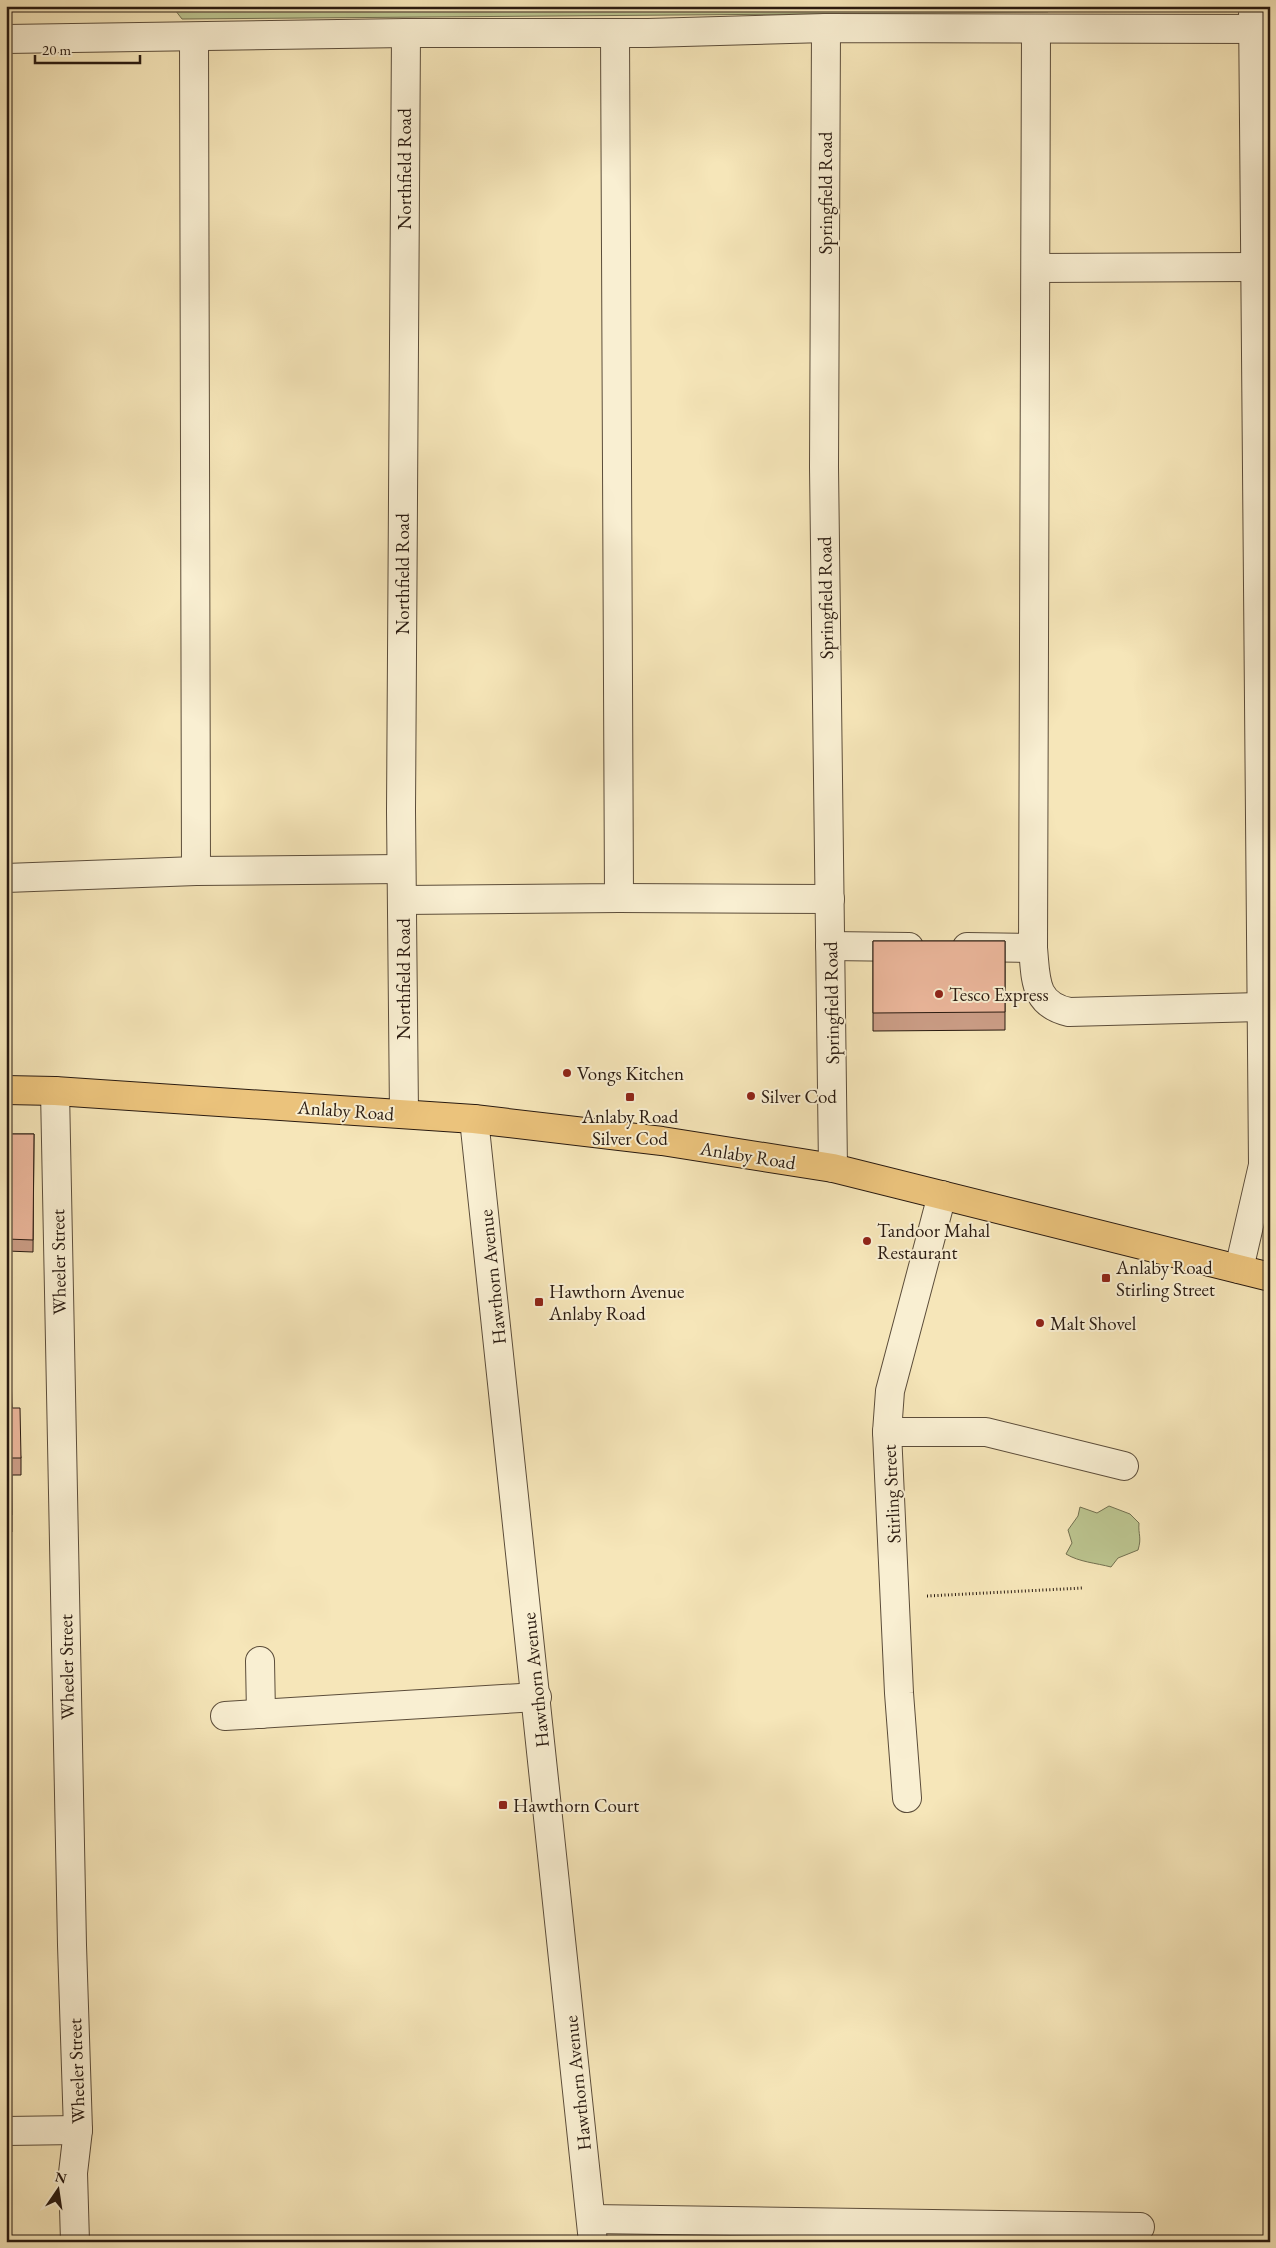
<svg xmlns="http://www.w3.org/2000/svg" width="1276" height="2248" viewBox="0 0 1276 2248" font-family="'EB Garamond',serif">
	<rect width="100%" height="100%" fill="#f6e6b9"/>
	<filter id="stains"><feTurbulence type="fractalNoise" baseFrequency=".004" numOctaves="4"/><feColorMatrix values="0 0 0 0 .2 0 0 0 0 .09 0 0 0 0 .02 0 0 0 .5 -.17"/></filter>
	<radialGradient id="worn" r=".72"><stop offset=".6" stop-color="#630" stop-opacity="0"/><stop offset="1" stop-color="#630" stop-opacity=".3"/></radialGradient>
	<g fill="#bcc590" stroke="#727050">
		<polygon points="172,6 1048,6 1048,12 182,19"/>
		<path d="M 1109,1506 L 1130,1514 L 1139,1523 C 1138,1535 1142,1537 1138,1550 L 1118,1558 L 1111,1567 C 1096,1563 1079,1562 1066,1554 L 1072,1543 L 1068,1530 L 1078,1516 L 1080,1507 L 1097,1513 Z"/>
	</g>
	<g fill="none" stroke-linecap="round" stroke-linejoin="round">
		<g stroke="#5c4d3a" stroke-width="30">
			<g id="minor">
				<polyline points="826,28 824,467 833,1168"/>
				<polyline points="194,37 196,871"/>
				<polyline points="6,39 406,33 648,33 826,28 1270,29"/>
				<polyline points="1036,268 1255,267"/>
				<polyline points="6,878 196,871 401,869"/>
				<polyline points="619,898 830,899"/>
				<polyline points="403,900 619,898 615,33"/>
				<polyline points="830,946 909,947"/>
				<polyline points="967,947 1033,948 1036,30"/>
				<path d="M 1033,948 C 1036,978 1033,1004 1069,1012 L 1260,1007"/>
				<polyline points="55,1091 72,1945 78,2130 73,2173 75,2242"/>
				<polyline points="404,1114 401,811 406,33"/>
				<polyline points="474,1119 593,2242"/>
				<polyline points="1239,1269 1263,1165 1253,6"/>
				<polyline points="887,1432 986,1432 1124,1466"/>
				<polyline points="260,1661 261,1714"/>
				<polyline points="225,1716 537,1697"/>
				<polyline points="907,1798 899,1693 887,1432 890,1391 942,1195"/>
				<polyline points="6,2131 78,2130"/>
				<polyline points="592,2219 1140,2227"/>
			</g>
		</g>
		<g stroke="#291a10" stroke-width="30">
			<polyline id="major" points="6,1090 55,1091 474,1119 662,1141 833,1168 1270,1277"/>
		</g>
		<polyline stroke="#291a10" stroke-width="3" stroke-dasharray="1 2.5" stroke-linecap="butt" points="927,1596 1083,1588"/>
		<use href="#minor" stroke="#f9efd2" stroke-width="28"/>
		<use href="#major" stroke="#ebc37c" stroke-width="28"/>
	</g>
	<g fill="#cb9d86" stroke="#291a10">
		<polygon points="873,941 1005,941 1005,1030 873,1031"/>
		<polygon points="6,1134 34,1134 33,1252 7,1251 8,1207 6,1207"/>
		<polygon points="6,1337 12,1408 21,1458 21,1475 12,1475 12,1532 6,1532"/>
	</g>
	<g fill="#ecb79c" stroke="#291a10">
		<polygon points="873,941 1005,941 1005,1012 873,1013"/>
		<polygon points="6,1134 34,1134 33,1240 7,1239 8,1195 6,1195"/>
		<polygon points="6,1337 10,1337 12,1408 20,1408 21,1458 11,1458 12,1515 6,1515"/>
	</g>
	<g fill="#8f2418" stroke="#f9efd2" stroke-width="2">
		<circle cx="939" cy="994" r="5"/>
		<circle cx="567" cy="1073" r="5"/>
		<circle cx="751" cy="1096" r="5"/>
		<rect x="625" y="1092" width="10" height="10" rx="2.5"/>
		<circle cx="867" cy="1241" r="5"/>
		<rect x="1101" y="1273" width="10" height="10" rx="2.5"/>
		<rect x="534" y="1297" width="10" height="10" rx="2.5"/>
		<circle cx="1040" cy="1323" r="5"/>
		<rect x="498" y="1800" width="10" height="10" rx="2.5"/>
	</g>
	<g text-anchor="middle" stroke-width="4" stroke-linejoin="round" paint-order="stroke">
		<g font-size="19" fill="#291a10" stroke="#f9efd2">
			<text transform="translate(404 169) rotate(-90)" y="7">Northfield Road</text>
			<text transform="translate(825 193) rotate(-90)" y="7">Springfield Road</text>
			<text transform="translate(402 574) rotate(-90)" y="7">Northfield Road</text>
			<text transform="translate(825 598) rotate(-91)" y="7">Springfield Road</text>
			<text transform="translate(403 979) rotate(-90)" y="7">Northfield Road</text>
			<text transform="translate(831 1003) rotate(-91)" y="7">Springfield Road</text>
			<text transform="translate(346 1110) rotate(4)" y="7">Anlaby Road</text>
			<text transform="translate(748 1155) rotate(9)" y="7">Anlaby Road</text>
			<text transform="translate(58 1262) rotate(-91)" y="7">Wheeler Street</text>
			<text transform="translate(492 1277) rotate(-96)" y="7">Hawthorn Avenue</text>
			<text transform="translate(891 1494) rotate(-93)" y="7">Stirling Street</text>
			<text transform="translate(66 1667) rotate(-91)" y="7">Wheeler Street</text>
			<text transform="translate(535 1680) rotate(-96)" y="7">Hawthorn Avenue</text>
			<text transform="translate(76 2071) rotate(-92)" y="7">Wheeler Street</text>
			<text transform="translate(577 2083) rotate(-96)" y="7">Hawthorn Avenue</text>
		</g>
		<g font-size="19" fill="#291a10" stroke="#f9efd2" text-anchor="start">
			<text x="949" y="1001">Tesco Express</text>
			<text x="577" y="1080">Vongs Kitchen</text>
			<text x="761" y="1103">Silver Cod</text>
			<text x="630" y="1123" text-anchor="middle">Anlaby Road<tspan x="630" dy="22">Silver Cod</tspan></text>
			<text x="877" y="1237">Tandoor Mahal<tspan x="877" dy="22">Restaurant</tspan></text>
			<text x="1116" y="1274">Anlaby Road<tspan x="1116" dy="22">Stirling Street</tspan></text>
			<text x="549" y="1298">Hawthorn Avenue<tspan x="549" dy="22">Anlaby Road</tspan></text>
			<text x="1050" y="1330">Malt Shovel</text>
			<text x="513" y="1812">Hawthorn Court</text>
		</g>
	</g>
	<rect width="1276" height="2248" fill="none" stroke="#f6e6b9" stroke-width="25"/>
	<rect x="8" y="8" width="1261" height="2233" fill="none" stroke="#291a10" stroke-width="2.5"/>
	<rect x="12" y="12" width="1251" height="2223" fill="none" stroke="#291a10"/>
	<g transform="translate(58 2190) rotate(13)" stroke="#f9efd2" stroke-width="4" paint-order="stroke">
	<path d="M0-4L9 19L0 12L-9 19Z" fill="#291a10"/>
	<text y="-8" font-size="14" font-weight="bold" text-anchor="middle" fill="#291a10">N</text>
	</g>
	<path d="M35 55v8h105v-8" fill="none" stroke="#291a10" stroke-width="2.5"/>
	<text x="42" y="55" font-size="15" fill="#291a10" stroke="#f9efd2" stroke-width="4" paint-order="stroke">20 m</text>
	<rect width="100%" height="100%" filter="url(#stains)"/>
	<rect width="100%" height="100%" fill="url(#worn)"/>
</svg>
